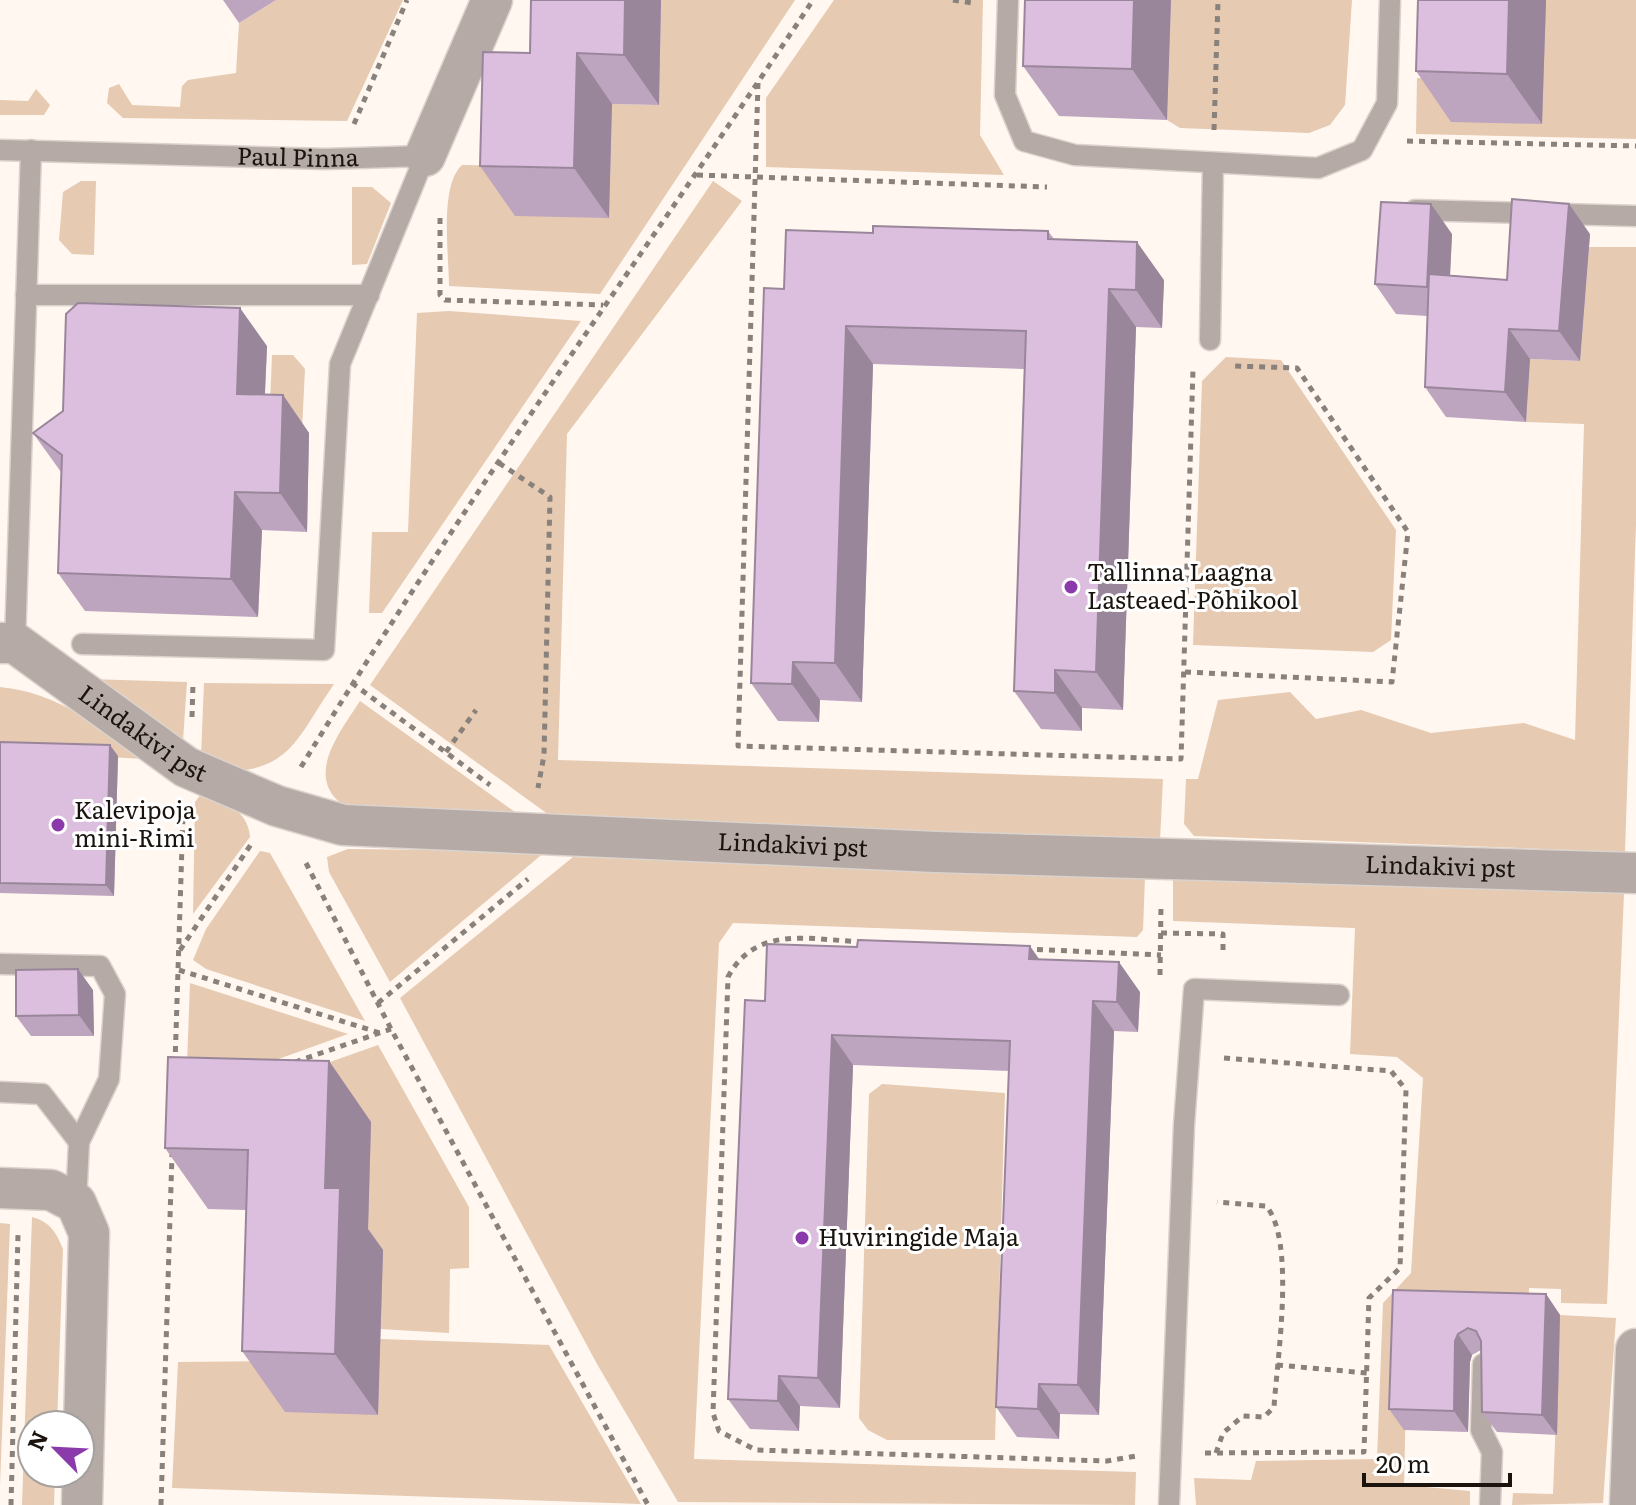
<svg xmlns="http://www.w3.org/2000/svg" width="1636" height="1505" viewBox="0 0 1636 1505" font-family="Literata,serif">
	<rect width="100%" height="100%" fill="#fff7f0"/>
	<g fill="#e6cab2">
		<polygon points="276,0 403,0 347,121 123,118 107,103 109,88 119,84 132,105 180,107 182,86 188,80 236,73 239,23"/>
		<path d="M 661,0 L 795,0 L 600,294 L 449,286 C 449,255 439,186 462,165 L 517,166 L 609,218 L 612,104 L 659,105 Z"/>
		<polygon points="834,0 983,0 980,135 1004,175 766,167 766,98"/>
		<polygon points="1171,0 1352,0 1345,105 1330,125 1309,133 1180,128 1167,120"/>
		<polygon points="1546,0 1636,0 1636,139 1416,134 1417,78 1453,79"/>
		<polygon points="36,89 50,105 44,115 0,115 0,100 28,101"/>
		<polygon points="81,181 96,181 94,255 72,254 59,240 63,192"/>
		<polygon points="713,181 742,201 567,434 558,760 1163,779 1160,841 556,820 370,685"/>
		<polygon points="352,187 372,187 391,203 367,264 352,265"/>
		<polygon points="1589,247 1636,247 1636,524 1625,852 1194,836 1184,824 1186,779 1198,779 1218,700 1290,692 1316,719 1361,710 1431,733 1524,723 1575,740 1584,424 1526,422 1530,359 1580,361"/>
		<polygon points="449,311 581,321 382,613 369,613 372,532 408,532 417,313"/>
		<polygon points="272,355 293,355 305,369 302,430 269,428"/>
		<polygon points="1226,357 1281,360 1396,530 1391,640 1373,652 1193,645 1202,381"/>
		<polygon points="88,679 187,682 183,740"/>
		<path d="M 204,683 L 334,684 C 296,739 291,773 216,772 L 201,756 Z"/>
		<path d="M 0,687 C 61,693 95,726 144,759 L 0,751 Z"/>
		<path d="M 360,701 L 522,817 L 351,810 C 300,782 338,735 360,701 Z"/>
		<path d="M 202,793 C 224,803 248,809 250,837 L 193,914 L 195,802 Z"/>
		<polygon points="348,849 546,851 390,982 329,872 327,857"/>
		<polygon points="260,851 270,853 365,1021 206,969 193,960 206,929"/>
		<polygon points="573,857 1145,877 1143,930 1137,937 733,923 719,943 694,1459 1136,1472 1135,1505 678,1502 597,1364 400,998"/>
		<polygon points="1173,876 1624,893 1607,1304 1561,1303 1561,1289 1529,1288 1528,1314 1408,1311 1404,1485 1470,1491 1470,1505 1196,1505 1194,1478 1251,1480 1256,1461 1377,1459 1383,1303 1411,1273 1423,1078 1397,1057 1350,1054 1355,928 1173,921"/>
		<polygon points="190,983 348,1034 186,1092"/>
		<polygon points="378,1045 469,1207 469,1268 450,1269 449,1333 380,1329 368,1249 313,1068"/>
		<polygon points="882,1084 1005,1093 995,1440 887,1440 868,1430 859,1418 869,1094"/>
		<path d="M 32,1217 C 50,1222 56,1232 63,1249 L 57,1425 L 32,1425 L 32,1473 L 55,1473 L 54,1505 L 22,1505 Z"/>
		<polygon points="0,1223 10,1224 0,1485"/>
		<polygon points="1560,1315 1616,1318 1603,1503 1512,1505 1513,1493 1553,1494"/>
		<polygon points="380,1339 549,1345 641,1504 172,1488 178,1362 287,1361 378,1414"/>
	</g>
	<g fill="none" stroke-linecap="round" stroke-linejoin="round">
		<g stroke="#dbd3cc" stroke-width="23">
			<g id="lane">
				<polyline points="1008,0 1005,95 1024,141 1075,155 1318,168 1362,150 1387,103 1390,0"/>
				<path id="s1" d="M 0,150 L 325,159 L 425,156 L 340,364 L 324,650 L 82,644"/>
				<polyline points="1415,210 1636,216"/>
				<polyline points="26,295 369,295"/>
				<polyline points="1210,340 1213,163"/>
				<polyline points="15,643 31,150"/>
				<polyline points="0,964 100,966 115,994 109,1079 79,1142 76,1203"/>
				<polyline points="0,1092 42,1094 79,1142"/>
				<polyline points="1483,1364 1481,1430 1492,1452 1490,1505"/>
				<polyline points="1169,1505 1184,1125 1194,989 1339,995"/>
			</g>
		</g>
		<g stroke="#dbd3cc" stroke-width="43">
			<g id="street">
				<polyline points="425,156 492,0"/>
				<path id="s2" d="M 0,643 L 15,643 L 186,767 L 277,806 L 343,825 L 936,852 L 1636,873"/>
				<polyline points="0,1188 51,1190 76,1203 89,1233 82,1505"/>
				<polyline points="1630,1505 1636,1349"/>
			</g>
		</g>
		<g stroke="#89817b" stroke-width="5" stroke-dasharray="6 6" stroke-linecap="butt">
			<polyline points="953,0 972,3"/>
			<polyline points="758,83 738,746 1181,759 1193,369"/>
			<polyline points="354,124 407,0"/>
			<polyline points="1214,130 1218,0"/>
			<polyline points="1407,141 1636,146"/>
			<polyline points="697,175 1047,187"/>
			<polyline points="440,218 440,295 445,300 603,305"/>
			<polyline points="499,463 550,497 544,755 538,788"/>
			<polyline points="1185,672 1392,682 1408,532 1297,368 1235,366"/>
			<polyline points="352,683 490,785"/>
			<polyline points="192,717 193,683"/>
			<polyline points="446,752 476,710"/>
			<path d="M 301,767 C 461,505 643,256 813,0"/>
			<polyline points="306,863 391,1029 648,1505"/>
			<polyline points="1161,933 1223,934 1223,956"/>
			<path d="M 863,942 C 812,940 756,924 728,977 L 713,1413 L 719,1431 L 756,1450 L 1107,1461 L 1136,1456"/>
			<polyline points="1025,949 1161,955"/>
			<polyline points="180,950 252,843"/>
			<polyline points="179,970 380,1033"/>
			<polyline points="1160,975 1161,905"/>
			<polyline points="378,1003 528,879"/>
			<polyline points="295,1062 391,1029"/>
			<polyline points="175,1064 183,814"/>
			<polyline points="1277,1365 1367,1373"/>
			<polyline points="1205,1453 1364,1452 1369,1298 1400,1268 1406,1090 1391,1071 1224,1058"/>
			<path d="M 1216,1453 L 1223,1433 L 1243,1416 L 1264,1417 L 1274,1407 C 1277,1360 1296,1240 1266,1206 L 1217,1202"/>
			<polyline points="11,1505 18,1234"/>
			<polyline points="161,1505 172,1154"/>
		</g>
		<use href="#lane" stroke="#b5aaa5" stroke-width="20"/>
		<use href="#street" stroke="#b5aaa5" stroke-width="40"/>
	</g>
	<g fill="#bda4bf">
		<polygon points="223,0 276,0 239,23"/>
		<polygon points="661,0 659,105 612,104 609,218 515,216 480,166 530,53"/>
		<polygon points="1025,0 1171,0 1167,120 1059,116 1023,66"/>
		<polygon points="1418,0 1546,0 1542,124 1451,122 1416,71"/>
		<polygon points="1048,231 1054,239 1164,280 1162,328 1136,327 1123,710 1082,708 1082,731 1041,729 1014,691 1024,369 873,364 862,702 820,700 819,722 778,721 751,683 784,289 873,233"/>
		<polygon points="1452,234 1450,275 1507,280 1590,234 1580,361 1530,359 1526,422 1446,417 1425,387 1427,316 1396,314 1375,284"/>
		<polygon points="267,346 265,395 283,395 309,433 307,532 262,530 258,617 85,611 58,573 61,472 33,433 63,411"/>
		<polygon points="0,742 118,756 114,896 0,893"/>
		<polygon points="1039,959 1140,992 1138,1032 1114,1031 1099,1415 1060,1414 1059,1439 1017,1437 996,1407 1009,1071 853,1065 840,1408 800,1406 799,1431 750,1429 728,1399 765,1001"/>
		<polygon points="93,990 94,1036 31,1036 16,1016"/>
		<polygon points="329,1061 371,1122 368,1229 383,1250 378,1415 285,1412 242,1351 246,1210 208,1209 165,1148"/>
		<polygon points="1393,1290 1546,1294 1560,1315 1557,1435 1497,1432 1482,1412 1481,1350 1472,1355 1470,1362 1468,1432 1404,1430 1389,1409"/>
	</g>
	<g fill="#9a869b">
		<polygon points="625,0 661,0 659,105 624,55"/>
		<polygon points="1134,0 1171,0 1167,120 1132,69"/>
		<polygon points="1509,0 1546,0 1542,124 1507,74"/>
		<polygon points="577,53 612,104 609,218 574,168"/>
		<polygon points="1431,204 1452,234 1448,317 1427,287"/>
		<polygon points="1569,204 1590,234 1580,361 1559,331"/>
		<polygon points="1137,242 1164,280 1162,328 1136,290"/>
		<polygon points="1109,289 1136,327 1123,710 1096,672"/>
		<polygon points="240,308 267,346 263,432 237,394"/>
		<polygon points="846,326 873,364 862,702 835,663"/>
		<polygon points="1509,329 1530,359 1526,422 1505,392"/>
		<polygon points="283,395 309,433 307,532 280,493"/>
		<polygon points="235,492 262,530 258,617 231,579"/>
		<polygon points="793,662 820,700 819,722 792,684"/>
		<polygon points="1055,670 1082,708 1082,731 1055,693"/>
		<polygon points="110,745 118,756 114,896 106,885"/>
		<polygon points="1030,946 1051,976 1029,959"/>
		<polygon points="1119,962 1140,992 1138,1032 1117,1002"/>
		<polygon points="78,969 93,990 94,1036 79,1015"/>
		<polygon points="1093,1001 1114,1031 1099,1415 1078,1385"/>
		<polygon points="832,1035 853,1065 840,1408 818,1378"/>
		<polygon points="329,1061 371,1122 368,1229 383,1250 378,1415 335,1354 325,1188"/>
		<polygon points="1546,1294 1560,1315 1557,1435 1542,1415"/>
		<polygon points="1458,1334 1472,1355 1470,1362 1468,1432 1454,1411 1455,1341"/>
		<polygon points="779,1376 800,1406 799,1431 778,1401"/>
		<polygon points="1039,1384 1060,1414 1059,1439 1038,1409"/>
	</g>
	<g fill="#dcbfde" stroke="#9a869b" stroke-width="2">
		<polygon points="531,0 625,0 624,55 577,53 574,168 480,166 483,52 530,53"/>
		<polygon points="1025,0 1134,0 1132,69 1023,66"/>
		<polygon points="1418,0 1509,0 1507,74 1416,71"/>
		<polygon points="1512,199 1569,204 1559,331 1509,329 1505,392 1425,387 1429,274 1507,280"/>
		<polygon points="1381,202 1431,204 1427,287 1375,284"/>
		<polygon points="873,226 1048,231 1048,239 1137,242 1136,290 1109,289 1096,672 1055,670 1055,693 1014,691 1026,331 846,326 835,663 793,662 792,684 751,683 764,288 784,289 786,230 873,233"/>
		<polygon points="78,303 240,308 237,394 283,395 280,493 235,492 231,579 58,573 62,455 33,433 63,411 66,314"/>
		<polygon points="0,742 110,745 106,885 0,883"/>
		<polygon points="858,940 1030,946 1029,959 1119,962 1117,1002 1093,1001 1078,1385 1039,1384 1038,1409 996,1407 1010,1041 832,1035 818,1378 779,1376 778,1401 728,1399 745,1000 765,1001 767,944 857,947"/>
		<polygon points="78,969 79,1015 16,1016 16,970"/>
		<polygon points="168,1057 329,1061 325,1188 340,1188 335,1354 242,1351 248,1150 165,1148"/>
		<polygon points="1393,1290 1546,1294 1542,1415 1482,1412 1481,1341 1476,1331 1468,1328 1458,1334 1455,1341 1454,1411 1389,1409"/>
	</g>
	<g fill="#8a3aaa" stroke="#fff" stroke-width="3">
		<circle cx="1071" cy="587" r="8"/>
		<circle cx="58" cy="825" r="8"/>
		<circle cx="802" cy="1238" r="8"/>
	</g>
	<g text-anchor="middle" stroke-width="6" stroke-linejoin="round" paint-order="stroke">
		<g font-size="24" fill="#1b140e" stroke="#fff">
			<text dy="8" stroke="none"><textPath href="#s1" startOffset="298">Paul Pinna</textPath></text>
			<text dy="8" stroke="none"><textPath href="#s2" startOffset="172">Lindakivi pst</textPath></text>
			<text dy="8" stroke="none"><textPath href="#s2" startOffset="844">Lindakivi pst</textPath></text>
			<text dy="8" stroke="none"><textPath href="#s2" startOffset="1492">Lindakivi pst</textPath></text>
		</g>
		<g font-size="24" fill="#1b140e" stroke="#fff" text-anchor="start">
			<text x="1087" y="581">Tallinna Laagna<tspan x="1087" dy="28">Lasteaed-Põhikool</tspan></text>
			<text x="74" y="819">Kalevipoja<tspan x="74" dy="28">mini-Rimi</tspan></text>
			<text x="818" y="1246">Huviringide Maja</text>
		</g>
	</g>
	<g transform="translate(56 1449) rotate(294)"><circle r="38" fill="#ffffff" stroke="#a4a19f" stroke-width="2"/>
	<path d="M0-6L14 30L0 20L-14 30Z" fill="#8a3aaa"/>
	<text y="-12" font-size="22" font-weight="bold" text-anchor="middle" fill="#1b140e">N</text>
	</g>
	<path d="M1364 1473v12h146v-12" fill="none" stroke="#1b140e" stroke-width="4"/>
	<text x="1376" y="1473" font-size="24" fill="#1b140e" stroke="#ffffff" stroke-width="6" paint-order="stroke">20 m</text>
</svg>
